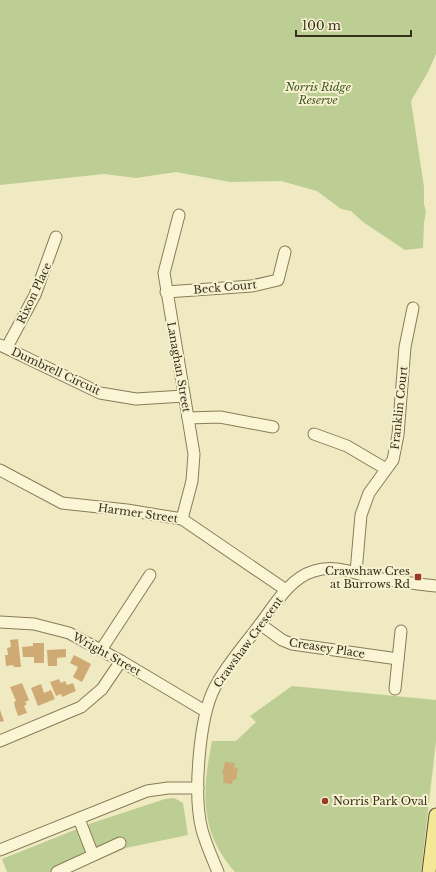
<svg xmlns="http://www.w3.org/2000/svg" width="436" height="872" viewBox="0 0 436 872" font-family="'Libre Baskerville',serif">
	<rect width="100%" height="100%" fill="#efeac1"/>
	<g fill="#bdce94">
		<polygon points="0,0 436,0 436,54 428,72 411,101 424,187 424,204 426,212 424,223 423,248 405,250 363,222 351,211 341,209 317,191 281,181 230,182 176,172 136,178 104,174 0,185"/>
		<path d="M 292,686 L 436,700 L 436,741 L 421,872 L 235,872 C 199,831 202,791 212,741 L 236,741 L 256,722 L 250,716 Z"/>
		<polygon points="174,798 183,803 188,835 126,848 70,872 7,872 2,859 92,823 165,799"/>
	</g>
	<g fill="#cfaa75">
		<polygon points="18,639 21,667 14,667 13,665 6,666 5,655 8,655 7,648 11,647 10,640"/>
		<polygon points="33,643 44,643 44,663 34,663 34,657 23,657 22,647 33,646"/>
		<polygon points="66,649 66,657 57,658 57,666 48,666 47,650"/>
		<polygon points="74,655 91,664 82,682 73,677 78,667 70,663"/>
		<polygon points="59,679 61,683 65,681 67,685 73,683 76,691 62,697 61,694 56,696 50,682"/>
		<polygon points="22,683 29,700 25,702 27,704 24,706 27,713 18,716 15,707 14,702 16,701 10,687"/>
		<polygon points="41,684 44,693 51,690 55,699 38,706 31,688"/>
		<polygon points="0,710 4,721 0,722"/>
		<polygon points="225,762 235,763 234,767 238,768 236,780 233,780 232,784 223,783 224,775 222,775"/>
	</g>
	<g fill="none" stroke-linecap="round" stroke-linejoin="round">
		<g stroke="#897b58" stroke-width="13">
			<g id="minor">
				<polyline points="179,215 164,273 194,454 192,481 182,519"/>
				<polyline points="166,292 252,286 278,280 285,252"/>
				<polyline points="0,345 100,393 136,399 184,396"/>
				<polyline points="7,347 35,295 56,237"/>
				<polyline points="188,418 220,417 273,427"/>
				<polyline points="314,434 347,446 386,469"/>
				<polyline points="0,470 62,503 127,510 182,519 286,590"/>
				<polyline points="356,572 361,515 369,493 393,460 398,435 405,347 413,308"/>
				<polyline points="0,622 34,624 69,633 121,661 205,711"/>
				<polyline points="260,624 282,640 292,644 398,659"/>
				<polyline points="101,650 150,575"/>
				<polyline points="395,689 401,631"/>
				<polyline points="0,741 81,707 102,689 121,661"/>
				<polyline points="79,819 93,855"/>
				<polyline points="0,850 147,791 168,788 198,788"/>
				<polyline points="57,872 120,843"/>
				<path d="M 218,872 C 212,858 206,844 202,830 C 193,796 199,717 215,687 C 227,664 246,643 261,623 C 275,604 290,578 314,571 C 336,564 355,574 376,578 C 396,581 416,584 436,586"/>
			</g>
		</g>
		<g stroke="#57482c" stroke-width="15">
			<polyline id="major" points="429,872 436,815"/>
		</g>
		<use href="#minor" stroke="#faf5d4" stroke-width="11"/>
		<use href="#major" stroke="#f4e897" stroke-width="13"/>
	</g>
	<g fill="#9a3a26" stroke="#f6f2d0" stroke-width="1.5">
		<rect x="414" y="573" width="8" height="8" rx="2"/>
		<circle cx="325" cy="801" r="4"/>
	</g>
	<g text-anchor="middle" stroke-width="4" stroke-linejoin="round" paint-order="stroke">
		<g font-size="11" font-style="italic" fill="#3f5523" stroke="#f6f2d0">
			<text x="318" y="91">Norris Ridge<tspan x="318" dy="13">Reserve</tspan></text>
		</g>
		<g font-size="11" fill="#382f1d" stroke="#f6f2d0">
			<text transform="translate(225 287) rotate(-5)" y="4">Beck Court</text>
			<text transform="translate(34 293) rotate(-65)" y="4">Rixon Place</text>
			<text transform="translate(179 367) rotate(80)" y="4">Lanaghan Street</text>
			<text transform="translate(56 371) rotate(25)" y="4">Dumbrell Circuit</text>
			<text transform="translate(399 408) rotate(-84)" y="4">Franklin Court</text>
			<text transform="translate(138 513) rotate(8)" y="4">Harmer Street</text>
			<text transform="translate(248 642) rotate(-54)" y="4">Crawshaw Crescent</text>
			<text transform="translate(327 648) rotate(9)" y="4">Creasey Place</text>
			<text transform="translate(107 654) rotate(29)" y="4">Wright Street</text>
		</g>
		<g font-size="11" fill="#382f1d" stroke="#f6f2d0" text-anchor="end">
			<text x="410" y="575">Crawshaw Cres<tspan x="410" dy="13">at Burrows Rd</tspan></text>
			<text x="333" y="805" text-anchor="start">Norris Park Oval</text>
		</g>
	</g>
	<path d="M296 30v6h115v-6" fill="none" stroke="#382f1d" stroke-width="2"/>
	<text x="302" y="30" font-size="12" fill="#382f1d" stroke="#f6f2d0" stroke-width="3" paint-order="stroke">100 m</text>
</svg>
